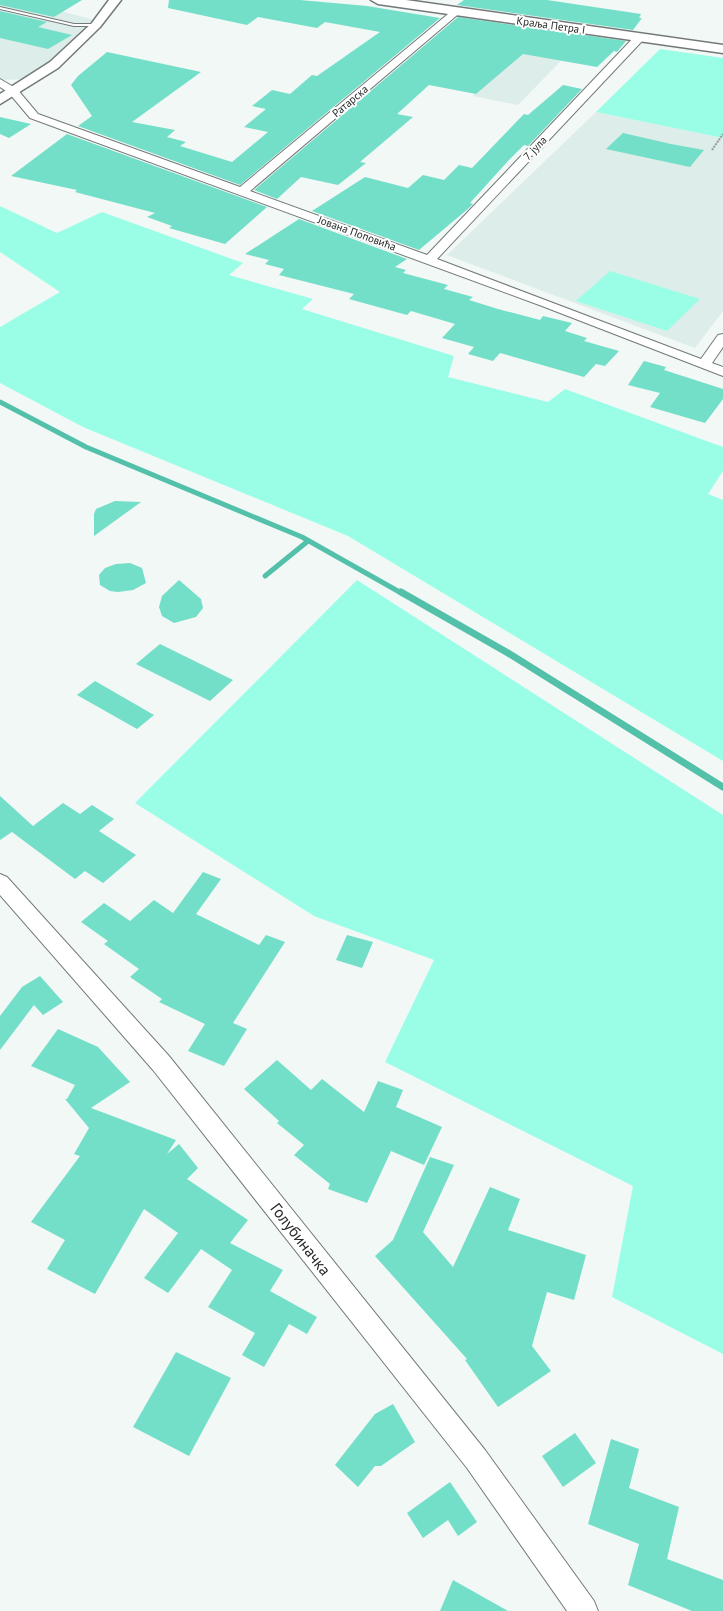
<svg xmlns="http://www.w3.org/2000/svg" width="723" height="1611" viewBox="0 0 723 1611" font-family="'PT Sans',sans-serif">
	<rect width="100%" height="100%" fill="#f1f8f6"/>
	<g fill="#ddede9">
		<polygon points="0,0 17,0 95,20 53,62 35,75 22,79 3,80 0,78"/>
		<polygon points="522,23 587,34 518,105 473,96 483,86 455,80"/>
		<polygon points="596,112 723,138 723,311 695,348 447,255"/>
	</g>
	<g fill="#9afee7">
		<polygon points="660,49 723,58 723,138 596,112"/>
		<polygon points="0,206 57,233 102,212 243,263 229,275 313,299 302,309 454,356 448,377 548,402 565,389 723,447 723,471 708,494 723,500 723,761 348,536 83,427 0,383 0,327 60,292 0,252"/>
		<polygon points="610,271 700,299 667,331 576,301"/>
		<polygon points="357,580 723,815 723,1354 612,1297 633,1186 385,1062 434,960 314,916 135,803"/>
	</g>
	<g fill="none" stroke-linecap="round" stroke-linejoin="round">
		<g stroke="#53c0aa" stroke-width="5">
			<polyline points="0,402 86,447 302,537 403,594"/>
			<polyline points="265,576 308,541"/>
		</g>
		<polyline stroke="#53c0aa" stroke-width="7" points="401,592 508,653 723,787"/>
	</g>
	<g fill="#73dfc8">
		<polygon points="0,0 82,0 54,17 0,5"/>
		<polygon points="169,0 300,0 367,6 440,18 240,185 78,126 92,116 71,85 78,76 107,52 201,72 132,122 175,130 167,137 186,142 180,146 232,162 268,132 244,127 266,109 252,106 272,90 290,94 312,75 317,76 380,32 325,22 317,28 258,17 247,25 168,8"/>
		<polygon points="464,0 547,0 641,14 639,18 642,18 633,30 457,5"/>
		<polygon points="0,11 47,22 38,27 72,35 48,49 0,38"/>
		<polygon points="458,17 626,41 617,52 614,51 597,67 523,54 476,94 429,85 397,114 413,117 360,162 366,163 338,185 301,177 277,199 254,190"/>
		<polygon points="563,85 582,89 528,146 524,145 508,161 470,203 473,204 469,208 419,250 312,211 365,177 408,188 423,175 444,180 459,165 472,168 524,114 528,115"/>
		<polygon points="0,117 31,124 9,138 0,134"/>
		<polygon points="623,133 671,144 704,150 690,167 606,149"/>
		<polygon points="67,134 267,207 225,244 169,228 172,226 147,217 155,213 75,192 77,190 11,176"/>
		<polygon points="299,219 407,259 395,267 406,270 403,273 448,285 444,289 473,297 469,300 498,309 540,320 543,316 572,323 565,331 587,338 584,341 619,351 605,366 596,364 584,377 500,353 493,361 468,354 474,347 442,338 455,324 411,311 407,315 349,299 354,294 279,275 284,269 265,264 269,260 245,254"/>
		<polygon points="644,361 666,367 664,370 723,389 723,399 705,423 650,407 660,393 628,385"/>
		<polygon points="115,501 141,502 94,536 94,514 96,509"/>
		<polygon points="130,563 142,568 146,583 133,590 118,592 110,591 100,585 99,575 105,568 116,564"/>
		<polygon points="179,580 201,599 203,608 196,617 174,623 162,616 159,607 162,596"/>
		<polygon points="160,644 233,680 210,701 136,664"/>
		<polygon points="95,681 154,715 137,729 77,695"/>
		<polygon points="0,796 33,826 63,803 80,814 92,805 114,819 99,831 136,855 103,883 85,871 75,879 12,832 0,840"/>
		<polygon points="203,872 221,879 196,914 259,945 266,935 285,942 233,1023 247,1029 224,1066 188,1051 205,1024 159,1002 162,999 130,977 139,969 104,944 108,941 81,922 104,903 130,921 154,900 173,913"/>
		<polygon points="347,935 373,942 362,968 336,960"/>
		<polygon points="40,976 63,1002 43,1015 34,1005 0,1050 0,1016 22,987"/>
		<polygon points="58,1029 98,1047 130,1082 91,1108 176,1140 167,1154 179,1144 198,1168 187,1179 248,1220 230,1243 283,1270 270,1291 317,1317 307,1334 289,1324 264,1367 242,1355 255,1333 208,1307 232,1270 201,1249 168,1293 144,1278 178,1233 144,1209 95,1294 47,1269 65,1240 31,1222 80,1156 74,1154 89,1128 65,1099 67,1099 75,1085 31,1066"/>
		<polygon points="277,1060 311,1090 322,1079 364,1112 378,1081 403,1090 396,1107 442,1127 424,1165 391,1151 367,1203 328,1189 330,1184 294,1155 304,1145 277,1123 279,1121 244,1089"/>
		<polygon points="430,1157 454,1165 423,1232 453,1267 490,1187 520,1199 508,1230 586,1255 574,1300 547,1292 532,1346 551,1371 498,1407 465,1360 467,1359 375,1256 393,1240"/>
		<polygon points="176,1352 231,1378 189,1456 133,1427"/>
		<polygon points="393,1404 415,1442 381,1466 375,1466 358,1487 335,1465 375,1414"/>
		<polygon points="575,1433 596,1463 563,1487 542,1456"/>
		<polygon points="611,1439 639,1449 629,1488 679,1507 667,1559 723,1580 723,1611 692,1611 628,1585 639,1544 588,1524"/>
		<polygon points="450,1482 477,1522 458,1536 448,1520 423,1538 407,1513"/>
		<polygon points="453,1580 508,1611 440,1611"/>
	</g>
	<g fill="none" stroke-linecap="round" stroke-linejoin="round">
		<g stroke="#737978" stroke-width="2">
			<polygon id="service" points="0,7 74,24 96,24 98,25 96,26 74,26 0,9"/>
		</g>
		<g stroke="#737978" stroke-width="2">
			<g id="minor">
				<polygon points="454,9 462,11 250,191 427,255 636,35 644,35 644,39 437,259 701,359 718,335 723,334 723,347 712,363 723,367 723,376 542,306 30,118 9,93 0,87 0,79 17,89 38,114 240,187"/>
				<polygon points="0,874 7,877 169,1056 485,1450 594,1601 598,1611 567,1611 467,1468 153,1070 0,895"/>
			</g>
		</g>
		<g stroke="#737978" stroke-width="3">
			<polygon id="tertiary" points="109,0 121,0 100,27 58,68 0,104 0,94 50,62 92,23"/>
		</g>
		<g stroke="#737978" stroke-width="3">
			<polygon id="secondary" points="371,0 406,0 723,45 723,53 378,4"/>
		</g>
		<polyline stroke="#969c9a" stroke-width="2" stroke-dasharray="2 1" stroke-linecap="butt" points="712,150 723,134"/>
		<use href="#service" fill="#fff" fill-rule="evenodd"/>
		<use href="#minor" fill="#fff" fill-rule="evenodd"/>
		<use href="#tertiary" fill="#fff" fill-rule="evenodd"/>
		<use href="#secondary" fill="#fff" fill-rule="evenodd"/>
	</g>
	<g text-anchor="middle" stroke-width="4" stroke-linejoin="round" paint-order="stroke">
		<g font-size="11" fill="#262928" stroke="#fff">
			<text transform="translate(551 25) rotate(8)" y="4">Краља Петра I</text>
			<text transform="translate(350 101) rotate(-40)" y="4">Ратарска</text>
			<text transform="translate(535 148) rotate(-47)" y="4">7. јула</text>
			<text transform="translate(357 233) rotate(20)" y="4">Јована Поповића</text>
		</g>
		<g font-size="16" fill="#262928" stroke="#fff">
			<text transform="translate(301 1239) rotate(52)" y="6">Голубиначка</text>
		</g>
	</g>
</svg>
